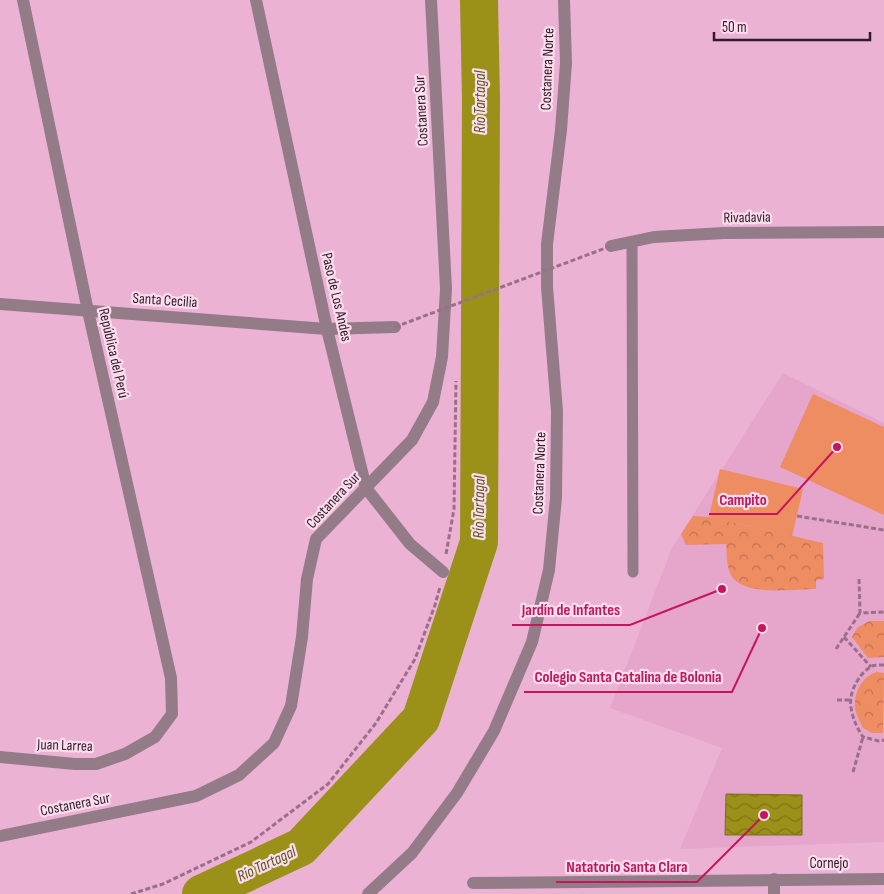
<svg xmlns="http://www.w3.org/2000/svg" width="884" height="894" viewBox="0 0 884 894" font-family="'Sofia Sans Condensed',sans-serif">
	<defs>
		<pattern id="park-crowns" width="20" height="18" patternUnits="userSpaceOnUse" patternTransform="scale(1.25)"><rect width="20" height="18" fill="#ee8c62"/><path d="M2 6a3 3 0 1 1 6 0M12 15a3 3 0 1 1 6 0" fill="none" stroke="#c17251"/></pattern>
		<pattern id="water-waves" width="16" height="10" patternUnits="userSpaceOnUse" patternTransform="scale(1.25)"><rect width="16" height="10" fill="#9b9018"/><path d="M0 5q4-4 8 0t8 0" fill="none" stroke="#7f7516"/></pattern>
	</defs>
	<rect width="100%" height="100%" fill="#ecb2d4"/>
	<polygon fill="#e6a5cb" points="783,373 884,423 884,842 680,849 722,748 610,708 672,548"/>
	<g fill="#ee8c62">
		<polygon points="813,394 884,427 884,515 780,467"/>
		<polygon points="720,469 803,489 792,536 709,517"/>
	</g>
	<g fill="url(#park-crowns)">
		<path d="M 693,516 L 709,517 L 823,543 L 824,579 L 816,580 L 816,589 C 794,589 743,597 731,575 C 726,565 727,554 726,544 L 686,545 L 681,534 Z"/>
		<polygon points="869,621 884,621 884,657 868,658 852,637 857,628"/>
		<path d="M 877,672 L 884,673 L 883,733 L 872,733 L 863,728 C 860,721 854,712 855,704 C 855,690 863,676 877,672 Z"/>
	</g>
	<polygon fill="url(#water-waves)" stroke="#7b6d1d" points="726,794 802,795 802,835 725,835"/>
	<g fill="none" stroke-linecap="round" stroke-linejoin="round">
		<polyline stroke="#9b9018" stroke-width="38" points="201,894 301,847 421,719 479,542 481,99 479,0"/>
		<g stroke="#9a7089" stroke-width="3" stroke-dasharray="5 2.5" stroke-linecap="butt">
			<polyline points="797,516 884,530"/>
			<polyline points="446,554 454,509 456,381"/>
			<polyline points="859,579 860,613 884,612"/>
			<polyline points="844,637 871,667"/>
			<polyline points="836,649 860,613"/>
			<path d="M 884,665 C 880,665 875,665 872,666 C 859,673 848,693 851,708 C 853,719 857,728 863,737 L 879,741 L 884,740"/>
			<polyline points="837,700 851,700"/>
			<polyline points="853,772 863,737"/>
			<polyline points="131,894 163,884 251,842 328,784 376,723 415,659 435,605 440,587"/>
		</g>
		<polyline stroke="#937b88" stroke-width="11" points="632,242 633,572"/>
		<g stroke="#937b88" stroke-width="12">
			<polyline points="256,0 327,329 366,488 410,544 443,572"/>
			<polyline points="611,246 654,237 724,233 884,232"/>
			<polyline points="0,304 327,329 395,327"/>
			<polyline points="0,757 75,764 96,764 125,754 155,737 172,714 171,678 88,311 23,0"/>
			<polyline points="0,836 196,796 239,775 274,743 291,706 302,637 307,579 316,539 412,440 433,402 442,357 446,289 431,0"/>
			<polyline points="774,879 774,894"/>
			<polyline points="473,883 884,879"/>
			<polyline points="368,894 412,853 457,793 494,731 532,642 549,570 556,498 557,411 547,287 547,244 561,130 566,63 564,0"/>
		</g>
		<polyline stroke="#9a7089" stroke-width="3" stroke-dasharray="5 2.5" stroke-linecap="butt" points="395,327 611,246"/>
	</g>
	<g text-anchor="middle" stroke-width="4.5" stroke-linejoin="round" paint-order="stroke">
		<g font-size="15" fill="#311b28" stroke="#fbddee">
			<text transform="translate(547 69) rotate(-88)" y="5">Costanera Norte</text>
			<text transform="translate(421 111) rotate(-93)" y="5">Costanera Sur</text>
			<text transform="translate(747 217) rotate(-1)" y="5">Rivadavia</text>
			<text transform="translate(337 297) rotate(77)" y="5">Paso de Los Andes</text>
			<text transform="translate(165 300) rotate(4)" y="5">Santa Cecilia</text>
			<text transform="translate(114 353) rotate(77)" y="5">República del Perú</text>
			<text transform="translate(539 473) rotate(-88)" y="5">Costanera Norte</text>
			<text transform="translate(333 500) rotate(-47)" y="5">Costanera Sur</text>
			<text transform="translate(65 745) rotate(2)" y="5">Juan Larrea</text>
			<text transform="translate(75 804) rotate(-11)" y="5">Costanera Sur</text>
			<text x="829" y="868">Cornejo</text>
		</g>
		<g font-size="16" font-style="italic" fill="#5c571e" stroke="#fbddee">
			<text transform="translate(479 102) rotate(-90)" y="6">Río Tartagal</text>
			<text transform="translate(478 507) rotate(-89)" y="6">Río Tartagal</text>
			<text transform="translate(266 863) rotate(-25)" y="6">Río Tartagal</text>
		</g>
	</g>
	<path fill="none" stroke="#c2185b" stroke-width="2" d="M837 447L777 514H709M722 589L630 625H512M762 628L732 692H524M764 815L697 882H556"/>
	<g fill="#c2185b" stroke="#fbddee" stroke-width="2">
		<circle cx="837" cy="447" r="5"/>
		<circle cx="722" cy="589" r="5"/>
		<circle cx="762" cy="628" r="5"/>
		<circle cx="764" cy="815" r="5"/>
	</g>
	<g font-size="16" text-anchor="middle" font-weight="bold" fill="#c2185b" stroke="#fbddee" stroke-width="4.5" stroke-linejoin="round" paint-order="stroke">
		<text x="743" y="505">Campito</text>
		<text x="571" y="615">Jardín de Infantes</text>
		<text x="628" y="682">Colegio Santa Catalina de Bolonia</text>
		<text x="627" y="872">Natatorio Santa Clara</text>
	</g>
	<path d="M714 32v8h156v-8" fill="none" stroke="#311b28" stroke-width="2.5"/>
	<text x="722" y="32" font-size="15" fill="#311b28" stroke="#fbddee" stroke-width="4" paint-order="stroke">50 m</text>
</svg>
